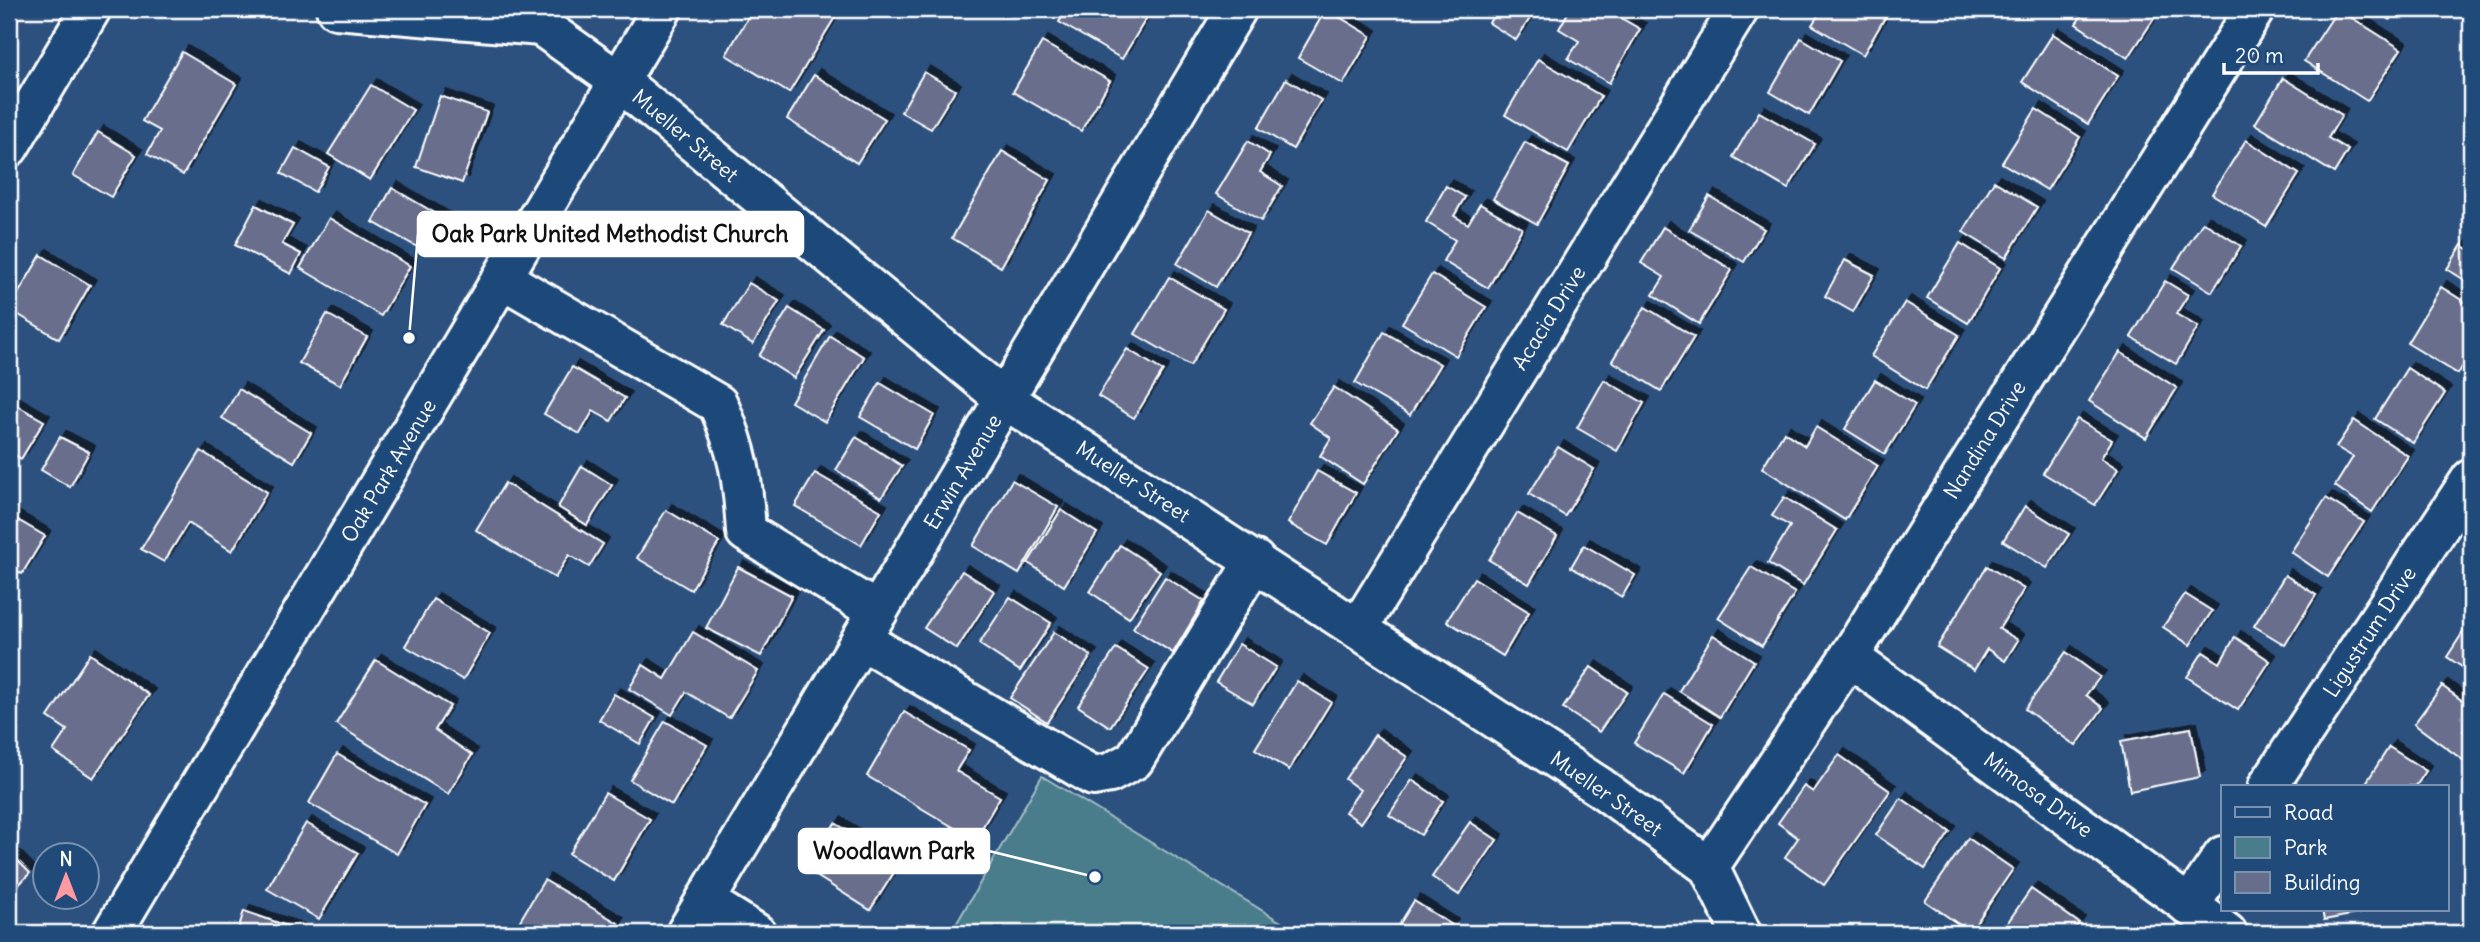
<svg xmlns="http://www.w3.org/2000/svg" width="2480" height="942" viewBox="0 0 2480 942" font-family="Delius,sans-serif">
	<defs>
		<filter id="shadow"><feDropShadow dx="6" dy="-6" stdDeviation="0" flood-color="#0009"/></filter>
	</defs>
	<rect width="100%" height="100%" fill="#2d517e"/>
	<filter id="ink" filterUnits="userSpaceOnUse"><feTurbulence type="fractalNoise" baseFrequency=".0143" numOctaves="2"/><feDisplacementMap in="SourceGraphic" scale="14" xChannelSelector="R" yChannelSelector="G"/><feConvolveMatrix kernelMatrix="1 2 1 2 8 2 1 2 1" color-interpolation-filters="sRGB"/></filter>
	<g filter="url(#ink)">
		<polygon fill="#497d8b" stroke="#a4bec5" stroke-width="2" points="1042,776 1299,933 951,933"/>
		<g fill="#676e8c" stroke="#fff" stroke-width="2" filter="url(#shadow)">
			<polygon points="753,9 840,9 789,93 726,55"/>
			<polygon points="1067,9 1134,9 1147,17 1122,59 1059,22"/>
			<polygon points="1326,9 1371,36 1343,84 1298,58"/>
			<polygon points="1497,9 1536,9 1516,40 1489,23"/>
			<polygon points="1570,9 1605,9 1640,29 1609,83 1568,59 1579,41 1559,29"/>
			<polygon points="1822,9 1890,9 1863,55 1812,25"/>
			<polygon points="2086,9 2156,9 2159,11 2128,58 2076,24"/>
			<polygon points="2338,9 2401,49 2367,101 2304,61"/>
			<polygon points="2372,9 2397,9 2390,20"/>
			<polygon points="2053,34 2118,76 2088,124 2022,82"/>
			<polygon points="1801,38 1840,61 1809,115 1770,92"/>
			<polygon points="1042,42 1110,81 1081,131 1013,92"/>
			<polygon points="182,52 236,84 183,175 147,154 160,131 142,121"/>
			<polygon points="1538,59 1601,96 1568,152 1505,115"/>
			<polygon points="924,72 955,90 931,129 901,112"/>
			<polygon points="814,75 885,119 857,163 787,119"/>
			<polygon points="2283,78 2342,115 2328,138 2348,150 2334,173 2255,124"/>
			<polygon points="1286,79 1321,100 1293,149 1258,128"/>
			<polygon points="371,85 413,110 370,180 328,154"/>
			<polygon points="440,96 487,112 462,183 416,167"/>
			<polygon points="2036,109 2080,137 2047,190 2002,163"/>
			<polygon points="1759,112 1815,144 1788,189 1733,157"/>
			<polygon points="98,132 136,155 111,197 73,175"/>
			<polygon points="2246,140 2299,174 2266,227 2212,194"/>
			<polygon points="1248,141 1270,155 1260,172 1282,186 1261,221 1216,194"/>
			<polygon points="1525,142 1569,166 1537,224 1493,199"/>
			<polygon points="295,148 329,167 315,192 281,173"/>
			<polygon points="1002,151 1050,180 1001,267 952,238"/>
			<polygon points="1994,181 2037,207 2006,258 1963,232"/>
			<polygon points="1446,186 1465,197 1454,216 1468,224 1480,204 1522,228 1488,288 1443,261 1455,240 1426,222"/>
			<polygon points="392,188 445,219 426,252 373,222"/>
			<polygon points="1709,196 1764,229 1744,262 1689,230"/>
			<polygon points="256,205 293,225 282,244 301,254 291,274 235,245"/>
			<polygon points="1209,210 1248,233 1216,287 1177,264"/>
			<polygon points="329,218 410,266 381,316 300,268"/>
			<polygon points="2203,222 2241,246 2212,292 2173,268"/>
			<polygon points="1663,227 1732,270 1699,324 1653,295 1664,277 1641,263"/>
			<polygon points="1960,243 2000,268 1968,323 1927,298"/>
			<polygon points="2462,245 2471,251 2471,284 2447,269"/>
			<polygon points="41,255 90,285 59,339 9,309"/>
			<polygon points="1845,260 1874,275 1853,312 1825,296"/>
			<polygon points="1432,274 1486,307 1456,356 1402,323"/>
			<polygon points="1169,277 1224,309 1190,366 1135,334"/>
			<polygon points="2165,281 2188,295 2176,314 2198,327 2176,364 2131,337"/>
			<polygon points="749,283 779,301 753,344 723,325"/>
			<polygon points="2441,287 2471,306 2471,352 2458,374 2407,343"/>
			<polygon points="1905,302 1959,335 1925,390 1871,356"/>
			<polygon points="1645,307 1694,337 1661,391 1612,361"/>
			<polygon points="789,308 824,330 794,378 759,356"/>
			<polygon points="327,314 367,337 340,385 299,363"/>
			<polygon points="1384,332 1440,364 1410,415 1355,383"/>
			<polygon points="830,336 864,357 825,422 791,402"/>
			<polygon points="1127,349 1163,371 1134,418 1098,396"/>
			<polygon points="2120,352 2177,388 2146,438 2089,401"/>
			<polygon points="572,367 625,398 611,421 593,411 580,434 544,414"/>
			<polygon points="2407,368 2445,393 2413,443 2375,419"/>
			<polygon points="1604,380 1644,403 1617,451 1577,428"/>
			<polygon points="1875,380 1915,405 1885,454 1845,429"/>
			<polygon points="880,383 934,415 915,449 860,417"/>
			<polygon points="1334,387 1398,429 1363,484 1320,456 1331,438 1310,423"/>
			<polygon points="239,389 311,433 294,462 222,418"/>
			<polygon points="9,401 44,421 21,459 9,451"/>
			<polygon points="2077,419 2112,440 2101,458 2118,469 2095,505 2043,473"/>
			<polygon points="2354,420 2408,456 2372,512 2335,486 2353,457 2336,447"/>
			<polygon points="1816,427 1878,466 1845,520 1762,468 1784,432 1805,446"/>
			<polygon points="60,437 89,452 70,487 41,470"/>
			<polygon points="856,437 902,466 881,498 836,470"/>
			<polygon points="1558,447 1594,469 1565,516 1529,494"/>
			<polygon points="201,451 267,492 232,551 188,523 164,562 141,549"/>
			<polygon points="582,466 612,485 587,525 558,507"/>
			<polygon points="1317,471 1356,493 1327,545 1288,523"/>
			<polygon points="815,473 881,511 861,545 795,506"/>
			<polygon points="1012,480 1058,507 1019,574 973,546"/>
			<polygon points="505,483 603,544 589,567 569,555 555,578 476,530"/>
			<polygon points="1784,497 1837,530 1803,585 1768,563 1790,526 1772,516"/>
			<polygon points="2326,498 2364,522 2328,577 2291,552"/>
			<polygon points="2025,506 2069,534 2047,568 2003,541"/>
			<polygon points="666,510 719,542 691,590 637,558"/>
			<polygon points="1061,510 1097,533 1064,586 1028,563"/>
			<polygon points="1517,513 1557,536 1529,584 1489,560"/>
			<polygon points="9,515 45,536 22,574 9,567"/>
			<polygon points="1120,545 1160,571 1129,618 1090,592"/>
			<polygon points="1584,545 1635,575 1622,597 1571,567"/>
			<polygon points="1987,566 2024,589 1999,629 2018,640 2005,661 1987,649 1974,670 1937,647"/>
			<polygon points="738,567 792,596 761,656 706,628"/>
			<polygon points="1751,567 1795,593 1762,646 1718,618"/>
			<polygon points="962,571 994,591 957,649 924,628"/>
			<polygon points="2285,575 2316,595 2285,645 2254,626"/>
			<polygon points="1165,577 1204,601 1173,653 1133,628"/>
			<polygon points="1474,578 1529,612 1503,656 1447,621"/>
			<polygon points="2185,594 2212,611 2190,645 2163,627"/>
			<polygon points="1010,597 1051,623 1020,671 979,644"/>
			<polygon points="433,599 490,633 463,680 405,646"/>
			<polygon points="2471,620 2471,673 2447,657"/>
			<polygon points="693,632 758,671 729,718 686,692 672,715 629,689 643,665 665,679"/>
			<polygon points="1054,632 1091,656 1047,722 1010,698"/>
			<polygon points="1713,635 1754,661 1720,717 1679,691"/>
			<polygon points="2235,637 2270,661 2238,710 2187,677 2203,652 2220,663"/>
			<polygon points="1239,644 1276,667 1253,704 1216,682"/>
			<polygon points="1116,648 1149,669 1110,727 1078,706"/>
			<polygon points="2066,652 2100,677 2086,695 2103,708 2076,746 2025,709"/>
			<polygon points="90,654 149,695 93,778 53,751 67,730 48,717"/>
			<polygon points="376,660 450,706 435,730 472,755 448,794 336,724"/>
			<polygon points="1591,667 1627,692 1599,732 1563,708"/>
			<polygon points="1297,681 1331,702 1289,770 1255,749"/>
			<polygon points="2442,686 2471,707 2471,719 2463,731 2471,737 2471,756 2467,763 2414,724"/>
			<polygon points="614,694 655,718 640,744 599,720"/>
			<polygon points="1664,694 1713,724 1684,773 1634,743"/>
			<polygon points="904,712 969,750 956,771 1000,797 975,840 867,776"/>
			<polygon points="665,721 707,745 672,805 630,780"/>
			<polygon points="2191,728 2200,777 2130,791 2121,741"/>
			<polygon points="1375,735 1407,757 1361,823 1345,812 1360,790 1345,779"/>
			<polygon points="2389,747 2426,771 2416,786 2364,786"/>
			<polygon points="337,754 425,805 397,854 309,803"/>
			<polygon points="1839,755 1890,791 1824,885 1785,857 1798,838 1778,823 1804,786 1813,792"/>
			<polygon points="1412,780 1443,801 1421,835 1389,815"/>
			<polygon points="605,793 650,819 614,881 569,854"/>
			<polygon points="1901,798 1950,832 1925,869 1876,835"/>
			<polygon points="1470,822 1497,840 1459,895 1432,877"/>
			<polygon points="306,823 358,853 319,919 267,889"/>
			<polygon points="835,823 900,863 870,910 807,870"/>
			<polygon points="1968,838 2013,869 1970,932 1925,901"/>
			<polygon points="9,852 30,873 9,895"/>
			<polygon points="544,880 618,923 612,933 523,933 515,929"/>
			<polygon points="2031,889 2079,923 2072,933 2001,932"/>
			<polygon points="1414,901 1452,925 1447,933 1394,933"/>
			<polygon points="2322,909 2366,909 2367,912 2324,920"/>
			<polygon points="244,911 304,932 303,933 237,933"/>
		</g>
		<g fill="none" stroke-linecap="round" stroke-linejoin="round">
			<g stroke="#fff" stroke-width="44">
				<g id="minor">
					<polyline points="336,9 541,26"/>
					<polyline points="534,9 541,26 620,82 1006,400 1600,787 1709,867 1741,933"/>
					<polyline points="9,147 91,9"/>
					<path d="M 503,279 L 718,404 C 739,451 743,481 746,532 L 878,612"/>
					<polyline points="1359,627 1739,9"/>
					<polyline points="862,640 1093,776 1110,773 1134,760 1255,560"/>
					<polyline points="1849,657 2227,933"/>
					<polyline points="2268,786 2471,479"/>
					<polyline points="1709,867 1849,657 2255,9"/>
					<polyline points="705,901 756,933"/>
					<polyline points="2189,906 2223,856"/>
					<polyline points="112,933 662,9"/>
					<polyline points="686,933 1237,9"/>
				</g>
			</g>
			<use href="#minor" stroke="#1f4a7a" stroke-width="38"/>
		</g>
	</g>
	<g text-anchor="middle" stroke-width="6" stroke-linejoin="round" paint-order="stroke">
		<g font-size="21" fill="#fff" stroke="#1f4a7a">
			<text transform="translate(685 136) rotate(40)" y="7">Mueller Street</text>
			<text transform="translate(1549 318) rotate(-58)" y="7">Acacia Drive</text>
			<text transform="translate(1985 440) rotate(-58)" y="7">Nandina Drive</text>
			<text transform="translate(389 471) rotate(-59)" y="7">Oak Park Avenue</text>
			<text transform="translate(963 472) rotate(-59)" y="7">Erwin Avenue</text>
			<text transform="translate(1133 482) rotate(33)" y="7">Mueller Street</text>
			<text transform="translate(2370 632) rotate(-57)" y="7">Ligustrum Drive</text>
			<text transform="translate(1606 794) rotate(35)" y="7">Mueller Street</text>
			<text transform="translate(2038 795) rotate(36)" y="7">Mimosa Drive</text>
		</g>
	</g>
	<path fill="none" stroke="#fff" stroke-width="2.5" d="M409 338L418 234M1095 877L989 851"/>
	<g fill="#fff" stroke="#1f4a7a" stroke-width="2.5">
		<circle cx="409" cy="338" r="7"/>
		<circle cx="1095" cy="877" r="7"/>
	</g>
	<g fill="#fff" stroke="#fff" stroke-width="2.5">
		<rect x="418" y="212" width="385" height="44" rx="7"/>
		<rect x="799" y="829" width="190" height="44" rx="7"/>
	</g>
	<g font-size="23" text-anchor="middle" font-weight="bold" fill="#111">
		<text x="610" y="242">Oak Park United Methodist Church</text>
		<text x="894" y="859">Woodlawn Park</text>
	</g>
	<rect width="2480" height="942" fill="none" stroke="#1f4a7a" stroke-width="35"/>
	<rect x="18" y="18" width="2445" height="907" fill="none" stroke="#fff" stroke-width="2.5" filter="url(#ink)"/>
	<rect x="2221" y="785" width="228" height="126" fill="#1f4a7a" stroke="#7992af" stroke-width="2"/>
	<rect x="2235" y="807" width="35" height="10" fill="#1f4a7a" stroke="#7992af" stroke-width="2"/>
	<text x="2284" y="820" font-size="21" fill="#ffffff">Road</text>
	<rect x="2235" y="837" width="35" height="21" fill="#497d8b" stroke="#7992af" stroke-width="2"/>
	<text x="2284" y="855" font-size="21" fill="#ffffff">Park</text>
	<rect x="2235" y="872" width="35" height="21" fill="#676e8c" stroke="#7992af" stroke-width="2"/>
	<text x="2284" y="890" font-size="21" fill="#ffffff">Building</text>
	<g transform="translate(66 876)"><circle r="33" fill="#1f4a7a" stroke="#7992af" stroke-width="2"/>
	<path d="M0-5L12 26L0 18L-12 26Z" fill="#ff9aa2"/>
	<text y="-10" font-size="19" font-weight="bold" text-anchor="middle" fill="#ffffff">N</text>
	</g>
	<path d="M2224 63v10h94v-10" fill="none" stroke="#ffffff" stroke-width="3.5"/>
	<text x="2235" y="63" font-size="21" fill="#ffffff" stroke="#1f4a7a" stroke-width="5" paint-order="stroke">20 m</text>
</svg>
